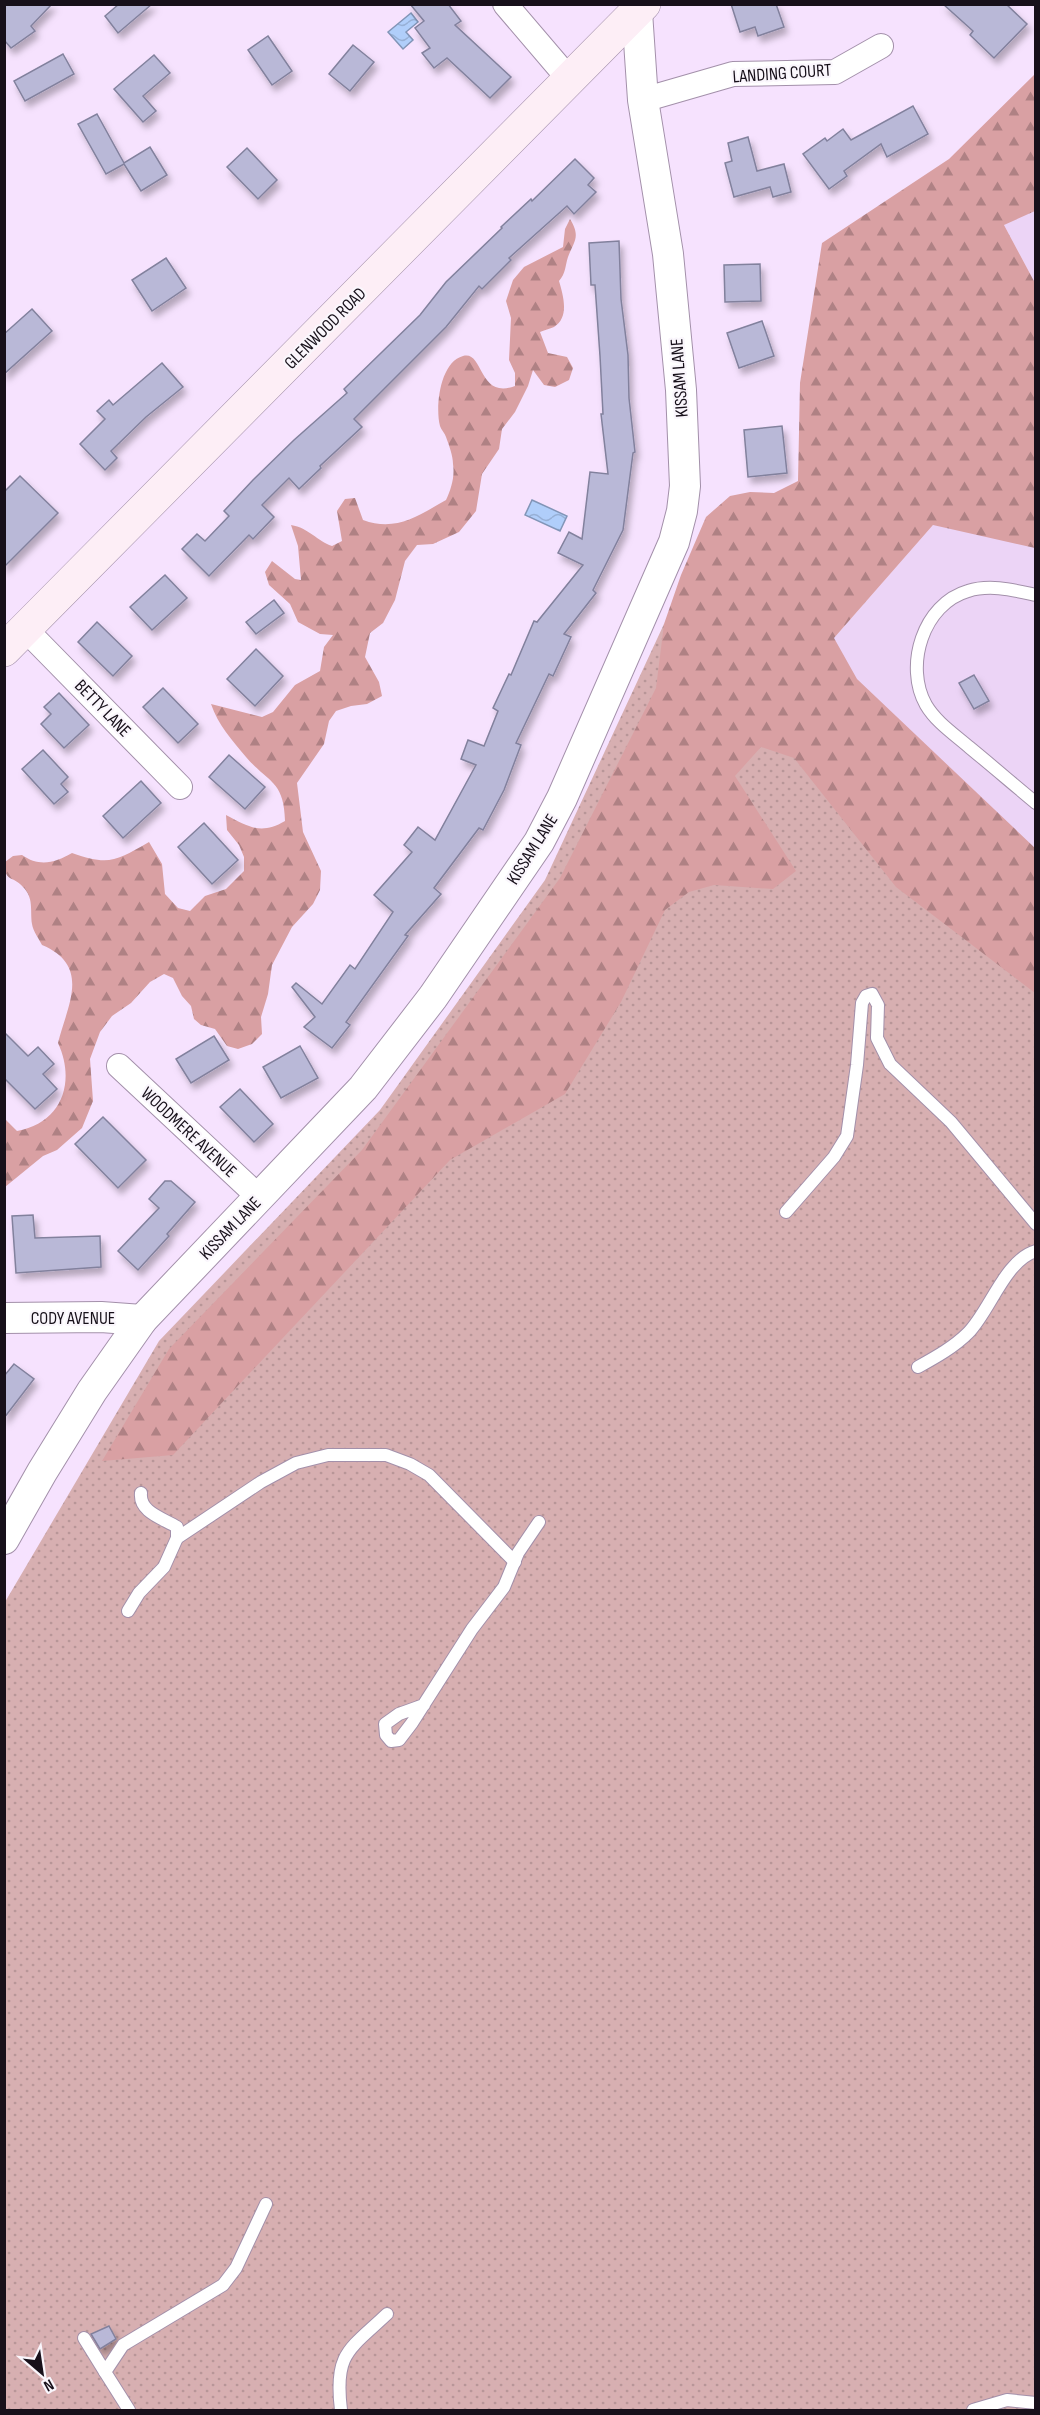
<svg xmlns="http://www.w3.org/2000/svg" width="1040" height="2415" viewBox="0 0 1040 2415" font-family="'Sofia Sans Condensed',sans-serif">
	<defs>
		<pattern id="grass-dots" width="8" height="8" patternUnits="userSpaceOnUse" patternTransform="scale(1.5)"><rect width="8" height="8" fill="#d7afb1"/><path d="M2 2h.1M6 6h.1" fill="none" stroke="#b89698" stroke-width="1.8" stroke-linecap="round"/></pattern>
		<pattern id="forest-firs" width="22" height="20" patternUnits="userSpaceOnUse" patternTransform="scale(1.5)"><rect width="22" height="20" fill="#d9a0a3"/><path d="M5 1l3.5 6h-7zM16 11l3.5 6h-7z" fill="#af8184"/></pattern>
		<pattern id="water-waves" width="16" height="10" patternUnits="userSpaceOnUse" patternTransform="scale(1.5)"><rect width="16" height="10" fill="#b0cefa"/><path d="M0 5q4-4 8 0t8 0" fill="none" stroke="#97b0d6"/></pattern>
		<filter id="shadow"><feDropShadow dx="3.5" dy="6" stdDeviation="3" flood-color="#0004"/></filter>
	</defs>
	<rect width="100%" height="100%" fill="#f6e2fe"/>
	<g fill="#ecd4f6">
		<polygon points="1035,206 1035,283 1004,225"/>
		<polygon points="1035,462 1035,937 786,727 834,638 933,525"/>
	</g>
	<polygon fill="url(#grass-dots)" points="664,624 1035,937 1035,2410 5,2410 5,1602 159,1341 380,1110 545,880"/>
	<g fill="url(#forest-firs)">
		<polygon points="1035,74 1035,211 1004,225 1035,283 1035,548 933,525 834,638 857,679 1035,848 1035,993 896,887 794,758 761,747 735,776 796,871 773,889 714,885 689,892 665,910 621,1002 565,1094 450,1160 173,1455 102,1461 169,1349 362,1150 560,878 656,688 664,624 681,575 706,517 730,496 750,492 774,493 798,481 800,383 822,243 949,159"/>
		<path d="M 570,219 C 581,237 574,241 568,257 C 565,266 566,273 559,281 C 563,295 570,317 554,327 C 550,329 544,330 540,332 L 548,353 L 567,357 L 573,368 L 569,380 L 555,387 L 544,385 L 533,370 L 528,386 L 515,412 L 502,429 L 499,449 L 482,474 L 476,511 L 459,532 L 433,544 L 417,545 L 405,561 L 395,600 L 383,623 L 370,633 L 365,657 L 379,682 L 382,696 L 367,704 L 351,706 L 336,711 L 329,721 L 324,744 L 297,783 L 303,832 L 321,871 L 320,890 L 313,904 L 292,927 L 272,965 L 268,994 L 261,1017 L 262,1034 L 252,1044 L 238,1049 L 227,1046 L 215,1029 L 201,1025 L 194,1019 L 191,1006 L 182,996 L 173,978 L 164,974 L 150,982 L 131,1003 L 112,1016 L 100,1032 L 90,1059 L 93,1101 L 82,1128 L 57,1150 L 43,1156 L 5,1187 L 5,1119 L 17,1131 C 62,1123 76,1082 58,1043 C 67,1006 92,966 42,945 C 39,939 33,931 32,924 C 30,910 34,898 23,887 C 13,875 4,883 5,862 L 13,856 L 22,855 C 39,867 55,863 72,853 C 109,866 116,861 149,842 L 162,864 L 165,894 L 178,908 L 190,911 L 205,896 L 226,889 L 244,871 L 244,857 L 239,845 L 227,830 L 226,815 C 249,827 261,835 285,821 C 284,780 268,783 246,757 C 232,740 218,725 211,704 L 262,717 L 273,712 L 295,685 L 320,671 L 324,647 L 333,635 L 320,634 L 298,622 L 290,604 L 269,585 L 265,572 L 272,561 L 295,579 L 301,580 L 298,546 L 291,525 C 309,528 317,541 332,546 L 342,541 L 337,511 L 345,499 L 355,498 L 363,520 C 396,532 418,516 446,500 C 451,489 455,477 453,464 C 453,456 449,445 446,437 C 445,433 441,430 440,426 C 435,407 440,362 463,356 C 484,350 478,400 515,386 L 515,373 L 509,360 L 511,318 L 506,301 L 513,280 L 524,267 L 563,247 L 565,229 Z"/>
	</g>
	<g fill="url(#water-waves)" stroke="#8295b7" stroke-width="1.5">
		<polygon points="411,13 418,22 406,32 413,40 403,49 388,32"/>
		<polygon points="532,500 567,516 560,531 525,515"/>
	</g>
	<g fill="#b9b8d7" stroke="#82819d" stroke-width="1.5" filter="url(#shadow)">
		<polygon points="4,4 52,4 31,26 35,31 11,48 4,40"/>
		<polygon points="119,4 152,4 118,33 105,16"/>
		<polygon points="410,4 448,4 461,21 455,25 511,77 490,98 447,58 434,68 422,53 430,48 415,28 424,21"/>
		<polygon points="731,4 776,4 784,27 758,36 755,27 740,32"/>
		<polygon points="943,4 1006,4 1027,24 994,58 970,35 973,31"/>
		<polygon points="268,36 292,71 272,85 248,50"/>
		<polygon points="353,45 374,62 350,91 329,74"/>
		<polygon points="63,54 74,74 25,101 14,81"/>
		<polygon points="154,55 170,73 143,96 156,111 143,122 114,89"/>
		<polygon points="913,106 928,134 887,157 881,144 844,171 847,176 829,189 803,154 825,138 827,141 843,129 851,140"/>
		<polygon points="97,114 124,163 150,147 167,175 141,191 124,164 106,174 78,124"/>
		<polygon points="748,137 757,171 784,164 791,192 773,197 770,187 734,197 725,163 732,161 728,143"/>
		<polygon points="247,148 277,180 258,199 227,167"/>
		<polygon points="575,159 594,178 588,185 596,192 574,214 567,206 509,258 511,260 482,289 479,286 446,327 354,419 362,427 320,466 321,468 299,489 289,478 262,505 274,517 253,539 249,535 209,576 182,549 197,534 205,541 229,516 224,511 253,480 294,440 347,393 344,389 420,315 446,282 502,228 501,227 531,199 532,201"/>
		<polygon points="619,241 621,299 628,355 629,398 635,452 633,453 623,530 593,590 596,593 564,634 571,637 553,676 549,674 516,743 521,745 504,790 483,830 479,828 434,888 441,894 405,935 408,936 346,1022 350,1025 332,1048 304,1027 315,1017 292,987 296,983 322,1004 350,965 355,969 393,912 374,895 412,852 404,845 418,827 435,840 476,765 461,759 468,740 484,746 498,711 493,708 509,674 511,675 534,621 537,622 583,565 558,553 569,532 582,539 590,472 608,474 601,414 603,414 600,356 595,285 591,285 589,243"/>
		<polygon points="166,258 186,288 152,311 132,280"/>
		<polygon points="760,264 761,301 725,302 724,265"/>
		<polygon points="32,309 52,331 4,374 4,334"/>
		<polygon points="762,321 774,356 739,368 727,333"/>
		<polygon points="162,363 183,387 146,417 111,451 117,458 105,470 80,444 105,419 97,411 109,400 113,405"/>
		<polygon points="782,426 787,473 748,477 744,430"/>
		<polygon points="20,476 58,513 4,567 4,492"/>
		<polygon points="165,575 187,598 152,630 130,607"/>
		<polygon points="274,600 284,613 256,634 246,622"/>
		<polygon points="97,622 132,656 113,676 78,642"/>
		<polygon points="256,649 283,676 255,706 227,679"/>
		<polygon points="974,675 989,701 974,709 959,683"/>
		<polygon points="163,688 198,724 178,743 143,707"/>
		<polygon points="59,693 89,725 64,748 41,724 51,714 44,707"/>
		<polygon points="43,750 68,777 61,784 68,792 54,804 22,769"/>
		<polygon points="229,755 265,787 245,809 209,777"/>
		<polygon points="141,781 161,803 123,838 103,816"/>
		<polygon points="204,823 238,860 212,884 178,847"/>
		<polygon points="4,1032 28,1056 38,1047 54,1064 43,1074 57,1089 35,1109 4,1078"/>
		<polygon points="214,1036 229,1060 191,1083 176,1059"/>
		<polygon points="300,1046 318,1078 281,1098 263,1067"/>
		<polygon points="240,1089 273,1124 254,1142 220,1107"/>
		<polygon points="103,1117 146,1160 118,1188 75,1144"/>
		<polygon points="165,1181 171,1181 195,1202 167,1234 169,1236 138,1270 118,1251 159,1208 149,1199"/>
		<polygon points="33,1215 35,1238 100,1236 101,1267 16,1273 12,1216"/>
		<polygon points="14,1364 34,1379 4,1418 4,1376"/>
		<polygon points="109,2326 116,2339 100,2349 91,2334"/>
	</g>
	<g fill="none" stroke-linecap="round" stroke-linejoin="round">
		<g stroke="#a390aa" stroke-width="14">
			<g id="service">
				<path d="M 1036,595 C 1013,590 990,584 968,591 C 923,604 904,666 926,705 C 936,722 954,734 969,747 C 991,765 1013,784 1036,803"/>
				<polyline points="786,1212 834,1157 847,1136 857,1065 862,1003 866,996 872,994 878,1005 877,1038 890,1064 951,1122 1036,1224"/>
				<path d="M 918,1367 C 936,1357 954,1347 968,1333 C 990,1311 1005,1260 1036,1251"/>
				<path d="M 141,1493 C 139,1512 162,1518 177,1527 L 177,1538 L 261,1482 L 296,1463 L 328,1455 L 386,1455 L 410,1464 L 429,1475 L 515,1562"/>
				<polyline points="128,1611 139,1593 164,1567 177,1538"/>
				<polyline points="424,1705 399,1714 385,1724 386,1735 391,1741 399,1740 412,1723 472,1629 504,1587 518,1553 539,1522"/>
				<polyline points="84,2338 105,2372"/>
				<polyline points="129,2410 105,2372 123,2345 223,2285 236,2268 266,2204"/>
				<path d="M 341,2410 C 334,2353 349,2350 387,2314"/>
				<polyline points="973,2410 1007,2400 1036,2403"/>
			</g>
		</g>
		<g stroke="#a390aa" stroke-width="26">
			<g id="minor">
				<polyline points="505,4 569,79"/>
				<polyline points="643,100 733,74 835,72 881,46"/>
				<polyline points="25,629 180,787"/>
				<polyline points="119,1066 259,1197"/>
			</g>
		</g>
		<g stroke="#a390aa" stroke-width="32">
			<g id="tertiary">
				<polyline points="4,1318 101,1317 142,1320"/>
				<polyline points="4,1539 42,1472 92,1391 142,1320 363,1088 433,997 539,842 562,798 674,542 682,511 685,486 681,390 668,254 643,100 637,12"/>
			</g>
		</g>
		<g stroke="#a390aa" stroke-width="34">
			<polyline id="secondary" points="4,650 644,4"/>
		</g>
		<use href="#service" stroke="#fff" stroke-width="12"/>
		<use href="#minor" stroke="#fff" stroke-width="24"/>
		<use href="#tertiary" stroke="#fff" stroke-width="30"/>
		<use href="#secondary" stroke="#fdeef6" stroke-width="33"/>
	</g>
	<g text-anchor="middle" stroke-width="4.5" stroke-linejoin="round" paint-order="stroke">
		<g font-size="18" fill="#17101a" stroke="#faf6fc">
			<text transform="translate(782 73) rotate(-4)" y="6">LANDING COURT</text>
			<text transform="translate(325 328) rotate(-45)" y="6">GLENWOOD ROAD</text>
			<text transform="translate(679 378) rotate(-94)" y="6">KISSAM LANE</text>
			<text transform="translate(103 708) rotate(46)" y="6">BETTY LANE</text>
			<text transform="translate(532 849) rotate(-58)" y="6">KISSAM LANE</text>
			<text transform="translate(189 1132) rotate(43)" y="6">WOODMERE AVENUE</text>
			<text transform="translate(230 1228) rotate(-46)" y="6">KISSAM LANE</text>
			<text x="73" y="1324">CODY AVENUE</text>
		</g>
	</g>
	<rect width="1040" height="2415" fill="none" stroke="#17101a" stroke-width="12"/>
	<g transform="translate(42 2373) rotate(151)" stroke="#faf6fc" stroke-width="4.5" paint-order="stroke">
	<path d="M0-4.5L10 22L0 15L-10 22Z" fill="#17101a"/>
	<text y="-9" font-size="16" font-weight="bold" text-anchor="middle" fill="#17101a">N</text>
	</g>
</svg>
